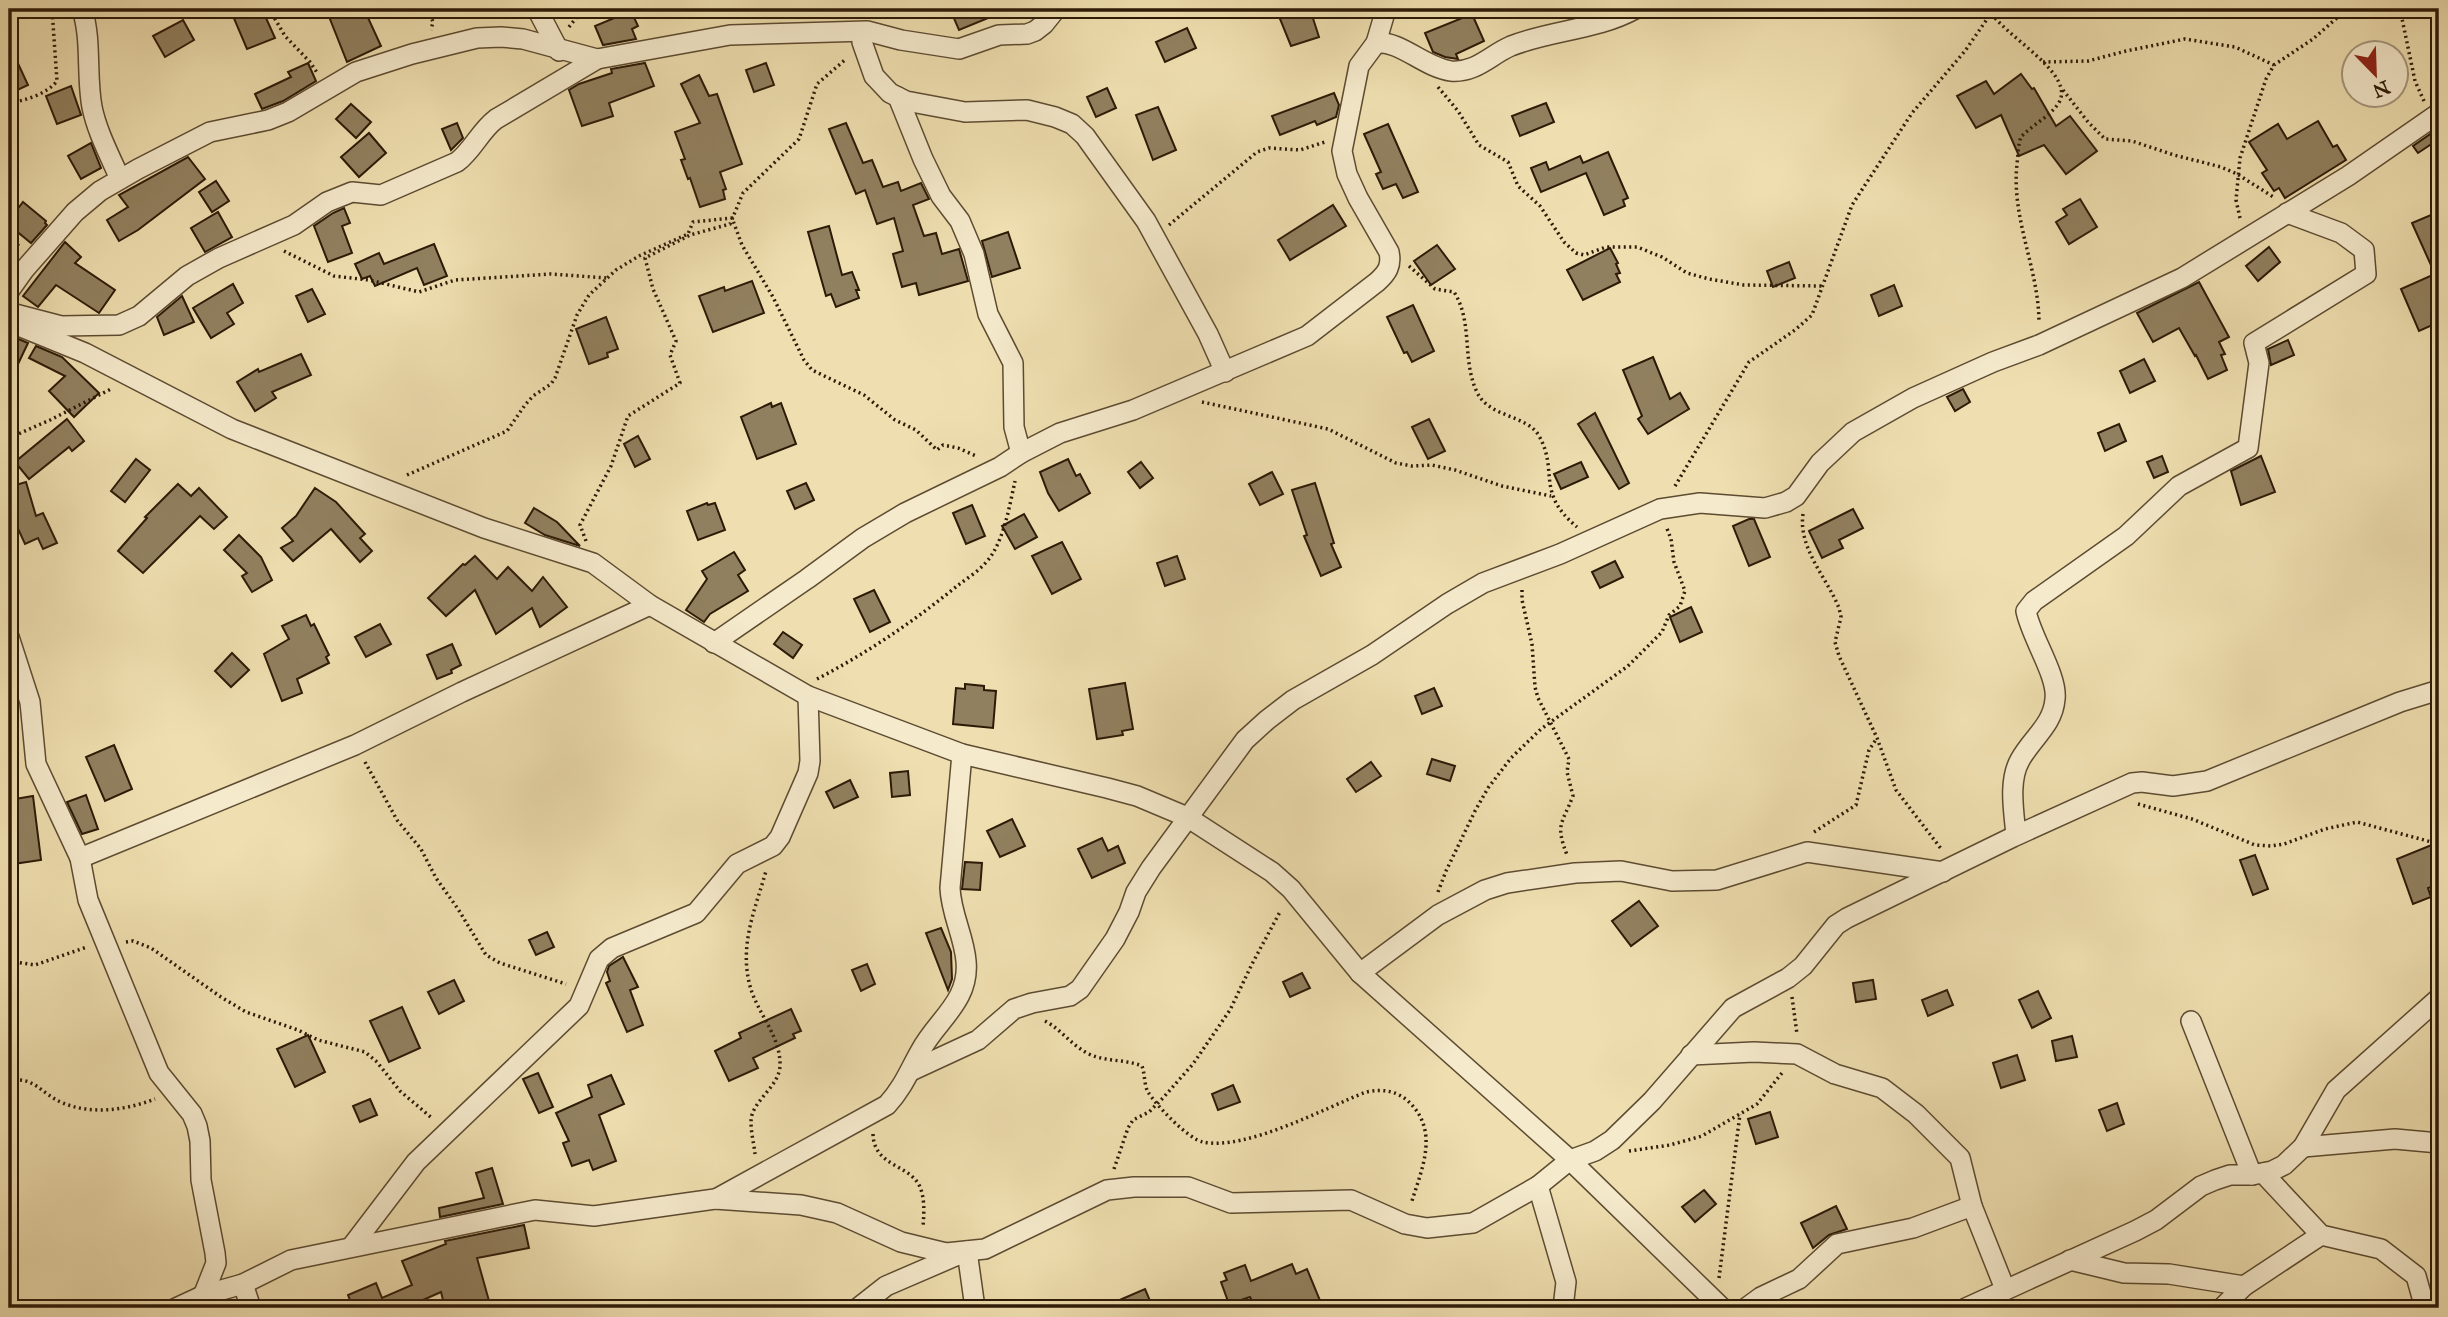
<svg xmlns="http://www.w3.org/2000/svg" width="2448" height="1317" viewBox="0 0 2448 1317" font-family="'IM FELL Great Primer',serif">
	<rect width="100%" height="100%" fill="#efdfb0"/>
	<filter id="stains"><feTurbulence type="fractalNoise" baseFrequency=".00286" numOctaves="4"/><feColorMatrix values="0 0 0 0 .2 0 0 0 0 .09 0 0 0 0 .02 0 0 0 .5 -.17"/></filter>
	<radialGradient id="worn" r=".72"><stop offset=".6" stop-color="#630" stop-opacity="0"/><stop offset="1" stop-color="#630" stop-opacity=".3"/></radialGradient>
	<g fill="#91805f" stroke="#2c1a07" stroke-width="2">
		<polygon points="230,9 262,9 275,38 247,49"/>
		<polygon points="326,9 364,9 381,46 347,62"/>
		<polygon points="950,9 1010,9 959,30"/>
		<polygon points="1276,9 1310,9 1319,37 1291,46"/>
		<polygon points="631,11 638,26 632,29 636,39 603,45 595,26"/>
		<polygon points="1472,14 1484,41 1456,54 1458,59 1445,57 1433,52 1425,33"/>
		<polygon points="183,20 194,40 165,57 153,36"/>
		<polygon points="1187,28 1196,48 1165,62 1156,42"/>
		<polygon points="9,44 28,85 9,94"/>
		<polygon points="308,63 316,81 283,101 262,109 255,94 291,77 288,72"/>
		<polygon points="645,63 654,86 609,103 613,116 582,126 569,90 579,84 612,73 611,69"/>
		<polygon points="766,63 774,85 754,92 746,70"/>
		<polygon points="2021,74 2032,89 2034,88 2056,126 2070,116 2097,151 2066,174 2044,145 2019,156 2001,115 1976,128 1957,96 1986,81 1994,94"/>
		<polygon points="699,75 709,96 717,94 742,164 720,172 726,189 723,190 725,199 700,207 690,178 688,179 681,160 685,159 675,132 700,123 681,84"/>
		<polygon points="71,86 81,115 57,124 46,96"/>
		<polygon points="1107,88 1116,108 1096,117 1087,97"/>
		<polygon points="1334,93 1339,105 1336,117 1317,125 1315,121 1280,135 1272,116"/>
		<polygon points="1546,103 1554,122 1520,136 1512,116"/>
		<polygon points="351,104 371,122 356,138 336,119"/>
		<polygon points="1158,107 1176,150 1153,160 1136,115"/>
		<polygon points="2318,121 2333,147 2337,145 2346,160 2285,198 2279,188 2274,191 2262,173 2267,170 2249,142 2278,124 2287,139"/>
		<polygon points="457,123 463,138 451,150 442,129"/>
		<polygon points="846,123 863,163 872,160 883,187 898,182 901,191 921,183 929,199 913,205 924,236 936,233 942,254 959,249 968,281 919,295 916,283 902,287 893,254 903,251 894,218 877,224 865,190 856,194 829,129"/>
		<polygon points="1388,124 1418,192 1403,198 1396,184 1383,189 1376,174 1381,172 1364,134"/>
		<polygon points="2439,128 2439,139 2418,153 2413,146"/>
		<polygon points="369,133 386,153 359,177 341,157"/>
		<polygon points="91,143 101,168 81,179 68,156"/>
		<polygon points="1608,152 1628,198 1623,200 1625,206 1604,215 1586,173 1541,192 1531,168 1546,162 1549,170 1580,156 1583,163"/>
		<polygon points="188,157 205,179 138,230 119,241 107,220 128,207 119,195"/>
		<polygon points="216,181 229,201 212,212 199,192"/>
		<polygon points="2080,199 2097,227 2069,244 2056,222 2067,215 2063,209"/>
		<polygon points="23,202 46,221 45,223 47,225 31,243 9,225 9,220"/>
		<polygon points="1333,205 1346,226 1290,260 1278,240"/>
		<polygon points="344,208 350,223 342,226 352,253 328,262 314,226 333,213"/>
		<polygon points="218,212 232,237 205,252 191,228"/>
		<polygon points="2431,215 2439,232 2439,322 2419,331 2401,289 2435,274 2412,223"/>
		<polygon points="829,226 842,275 852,272 859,290 856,290 859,298 836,307 831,294 826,296 808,232"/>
		<polygon points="1008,232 1020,268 992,277 982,241"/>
		<polygon points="65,242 81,257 75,263 115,290 99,313 56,285 38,307 23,296"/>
		<polygon points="434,244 447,276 424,285 417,268 375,286 370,276 362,279 355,264 379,253 384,264"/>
		<polygon points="1437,245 1455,269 1431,285 1414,261"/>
		<polygon points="2269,247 2280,262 2258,281 2246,266"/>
		<polygon points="1610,248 1618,263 1616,264 1620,273 1616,274 1620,282 1583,300 1567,270"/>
		<polygon points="1789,262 1795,278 1773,287 1767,271"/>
		<polygon points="752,281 764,313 713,332 699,296 724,287 725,291"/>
		<polygon points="2199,282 2229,337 2219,342 2225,354 2221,355 2227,370 2208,379 2196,355 2195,356 2179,328 2153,342 2137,313"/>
		<polygon points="233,284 243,303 227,313 234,324 211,338 193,308"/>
		<polygon points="1894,285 1902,306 1879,316 1871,295"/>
		<polygon points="312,289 325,314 308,322 296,296"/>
		<polygon points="182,296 194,322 164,335 157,317"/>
		<polygon points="1413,305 1434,351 1412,362 1407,352 1404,353 1387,317"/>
		<polygon points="606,317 618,349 607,353 608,357 589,364 576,329"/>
		<polygon points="9,335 28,343 9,383"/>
		<polygon points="2288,340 2294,355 2271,365 2268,349"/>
		<polygon points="36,346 62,357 99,393 74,417 49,391 65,376 29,358"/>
		<polygon points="301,354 311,375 272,392 276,398 255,411 237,382 258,369 259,372"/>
		<polygon points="1653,357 1670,399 1680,393 1689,409 1648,434 1638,419 1642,416 1623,370"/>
		<polygon points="2144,359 2155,381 2130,393 2120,371"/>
		<polygon points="1963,389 1970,402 1955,411 1947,397"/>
		<polygon points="771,403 772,407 781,403 796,444 757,459 741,417"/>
		<polygon points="1595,413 1629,483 1619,489 1578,424"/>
		<polygon points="67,419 84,441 72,451 69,447 29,479 15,462"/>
		<polygon points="1429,419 1445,451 1428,459 1412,427"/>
		<polygon points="2119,424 2126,441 2105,451 2098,433"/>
		<polygon points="638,436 650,459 635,467 624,444"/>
		<polygon points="2162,456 2168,472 2154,478 2147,462"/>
		<polygon points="2261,456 2275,492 2241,505 2231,471"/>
		<polygon points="136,459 150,470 125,502 111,491"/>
		<polygon points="1068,459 1076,476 1080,474 1090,493 1059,511 1048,493 1040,472"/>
		<polygon points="1141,462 1153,478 1140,488 1128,472"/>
		<polygon points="1581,462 1588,477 1561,489 1554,474"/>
		<polygon points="1272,472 1283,494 1260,505 1249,484"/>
		<polygon points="26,482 36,516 43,513 57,543 43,549 38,538 25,544 9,509 9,487"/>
		<polygon points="806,483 814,500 795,509 787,491"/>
		<polygon points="1315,483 1334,543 1331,544 1341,567 1321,576 1304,536 1307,535 1292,490"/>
		<polygon points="178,484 191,496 199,488 227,517 214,529 200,516 143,573 118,551 147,518 145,517"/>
		<polygon points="315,488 336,502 365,534 360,538 372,551 360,562 331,529 293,561 281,548 293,541 282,528 296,516"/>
		<polygon points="707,503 708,505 715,503 725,530 698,540 687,511"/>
		<polygon points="972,505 985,536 966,544 953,513"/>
		<polygon points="534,508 557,522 580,546 545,535 525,523"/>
		<polygon points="1853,509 1863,528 1839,540 1843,548 1822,558 1809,531"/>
		<polygon points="1024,514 1037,537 1015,549 1002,526"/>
		<polygon points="1749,519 1754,519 1770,557 1749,566 1733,526"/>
		<polygon points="239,535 261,557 272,580 252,592 242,576 247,573 224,550"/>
		<polygon points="1062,542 1081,579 1052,594 1032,556"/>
		<polygon points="734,552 745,570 738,575 748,591 710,614 704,622 686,610 707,579 702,571"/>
		<polygon points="475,556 497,579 508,567 532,591 543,577 567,607 540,627 532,608 496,634 475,590 446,616 428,598 463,564 465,565"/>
		<polygon points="1177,556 1185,579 1165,586 1157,563"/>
		<polygon points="1615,561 1623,577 1600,588 1592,572"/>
		<polygon points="874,590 890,622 870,632 854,599"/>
		<polygon points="1691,607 1702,632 1680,642 1670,617"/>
		<polygon points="306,615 311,626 314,624 329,655 326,657 329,663 297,679 302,693 282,701 264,654 289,639 282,626"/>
		<polygon points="380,624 391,644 366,657 355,637"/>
		<polygon points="783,632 802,645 793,658 774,644"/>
		<polygon points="452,644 461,665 451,670 452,673 437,679 427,655"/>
		<polygon points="232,653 249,670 231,687 215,671"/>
		<polygon points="1125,683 1133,729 1122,731 1123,735 1097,739 1089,689"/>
		<polygon points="965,684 984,686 984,690 996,691 993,728 953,724 956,688 965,689"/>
		<polygon points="1434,688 1442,706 1422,714 1415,696"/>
		<polygon points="114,745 132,789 105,801 86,757"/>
		<polygon points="1432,759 1455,766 1450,781 1427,774"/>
		<polygon points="1371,762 1381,776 1356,792 1347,779"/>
		<polygon points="908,771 910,795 892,797 890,773"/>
		<polygon points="850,780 858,797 834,808 826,792"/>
		<polygon points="86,795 98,829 82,834 67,802"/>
		<polygon points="33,796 41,860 13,864 9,835 9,800"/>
		<polygon points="1012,819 1025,846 1000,857 987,831"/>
		<polygon points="1102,838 1108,851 1118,846 1125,863 1092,878 1078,849"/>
		<polygon points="2439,842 2439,884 2428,888 2431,897 2413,904 2397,859"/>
		<polygon points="2255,855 2268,889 2253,895 2240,860"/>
		<polygon points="965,862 982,863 980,890 962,889"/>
		<polygon points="1639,901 1658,926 1631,946 1612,921"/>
		<polygon points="941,928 951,952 952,979 948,990 926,933"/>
		<polygon points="547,932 554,947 536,955 529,940"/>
		<polygon points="623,957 638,987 630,990 643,1025 627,1032 606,983 610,981 607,972 609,966"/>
		<polygon points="867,964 875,984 861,991 852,970"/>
		<polygon points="1302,973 1310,988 1290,997 1283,982"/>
		<polygon points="454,980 464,1001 439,1014 428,992"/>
		<polygon points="1873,980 1876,999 1856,1002 1853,983"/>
		<polygon points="1947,990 1953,1005 1928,1016 1922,1000"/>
		<polygon points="2038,991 2051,1018 2032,1028 2019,1000"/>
		<polygon points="402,1007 420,1048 389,1062 370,1021"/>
		<polygon points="791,1009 801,1031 793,1034 795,1038 753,1058 758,1068 729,1081 715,1051 741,1038 739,1033"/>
		<polygon points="308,1035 325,1072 295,1087 277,1049"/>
		<polygon points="2072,1036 2077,1057 2056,1061 2052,1041"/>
		<polygon points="2017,1055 2025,1080 2001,1088 1993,1063"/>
		<polygon points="538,1073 553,1107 539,1113 523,1079"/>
		<polygon points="611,1075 624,1104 599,1115 616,1161 593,1170 589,1160 572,1166 563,1143 569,1141 556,1113 592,1097 588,1085"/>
		<polygon points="1233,1085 1240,1102 1218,1110 1212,1094"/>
		<polygon points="370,1099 377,1115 360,1122 353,1106"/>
		<polygon points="2117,1103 2124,1124 2107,1131 2099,1110"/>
		<polygon points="1770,1112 1778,1137 1756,1144 1748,1119"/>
		<polygon points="492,1168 503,1204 440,1217 439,1208 484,1198 476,1173"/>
		<polygon points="1704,1190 1716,1204 1695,1222 1682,1207"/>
		<polygon points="1836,1206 1847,1229 1829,1235 1813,1248 1801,1223"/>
		<polygon points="524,1225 529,1248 477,1258 491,1308 445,1308 441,1292 405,1308 353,1308 348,1295 376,1283 382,1298 412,1285 402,1261 446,1244 445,1241"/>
		<polygon points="1292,1264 1296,1274 1307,1269 1321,1303 1308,1308 1279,1308 1276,1301 1255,1308 1250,1297 1229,1304 1221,1282 1227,1280 1224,1273 1245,1265 1251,1281"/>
		<polygon points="1145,1289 1153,1308 1101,1308"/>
	</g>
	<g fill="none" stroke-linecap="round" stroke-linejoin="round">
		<g stroke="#5d4b31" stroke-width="22">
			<g id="street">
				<path d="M 82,9 C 92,40 86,75 92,107 C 97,132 110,156 120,179"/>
				<polyline points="537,9 559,51"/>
				<polyline points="862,42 874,76 890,93 906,101 965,112 1027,110 1055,117 1072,124 1085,136 1146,221 1208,334 1225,372"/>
				<polyline points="1376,43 1386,9"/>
				<polyline points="898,97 923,159 941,196 960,221 974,254 988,314 1013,363 1014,427 1021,453"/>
				<polyline points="9,291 24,270 75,212 100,191 138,169 210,132 268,120 288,112 356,72 412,54 477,38 501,37 523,39 597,59 730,35 867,31 901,40 959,49 999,35 1027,34 1035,31 1044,24 1056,9"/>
				<path d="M 15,314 L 61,326 L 119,325 L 139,316 L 187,276 L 219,258 L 294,225 L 327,202 L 352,192 L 381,195 L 457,162 C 473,150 480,131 496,119 L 597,59"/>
				<polyline points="9,322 85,353 232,429 484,528 593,563 650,605 808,696 962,754 1107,788 1137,796 1187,817 1272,872 1291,889 1360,973 1570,1160 1722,1308"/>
				<polyline points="9,637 30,702 36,764 80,858 88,900 159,1073 192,1114 197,1126 200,1141 201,1180 215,1253 216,1263 201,1301"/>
				<path d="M 714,643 L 807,579 L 863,538 L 905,513 L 1000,467 L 1021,453 L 1060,433 L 1133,410 L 1307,336 L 1377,282 C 1387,273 1392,266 1389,252 L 1358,198 L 1347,174 L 1342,151 L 1359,66 L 1376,43 C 1400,40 1425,68 1451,71 C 1476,73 1490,55 1511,46 C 1551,30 1597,30 1635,9"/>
				<path d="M 2016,835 C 2014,812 2008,781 2020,760 C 2032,738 2053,725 2055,699 C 2058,676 2031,637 2026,611 L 2034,601 L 2126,536 L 2179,486 L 2248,448 L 2259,363 L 2254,343 L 2366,274 L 2364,250 L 2341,233 L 2287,213"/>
				<polyline points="80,858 355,745 462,692 650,605"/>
				<polyline points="1360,973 1438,915 1485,890 1507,883 1575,873 1621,871 1672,881 1717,880 1807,852 1943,872"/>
				<polyline points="2191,1021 2252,1175"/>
				<polyline points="1691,1055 1754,1052 1797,1054 1835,1074 1882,1088 1916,1114 1960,1158 1972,1206 2005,1289"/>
				<polyline points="911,1071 978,1040 1014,1009 1032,1003 1070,996 1080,989 1115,939 1129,912 1136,892 1151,868 1245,740 1267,720 1293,700 1372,655 1447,604 1483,583 1560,554 1660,509 1700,503 1765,508 1786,502 1796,496 1820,463 1853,432 1913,398 1993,362 2039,345 2182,278 2348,176 2439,113"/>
				<polyline points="2303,1147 2395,1139 2439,1143"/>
				<polyline points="2263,1173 2321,1235 2381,1249 2416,1276 2425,1308"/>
				<polyline points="1538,1186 1566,1282 1563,1308"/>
				<path d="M 716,1199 L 887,1105 C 903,1088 910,1069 921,1050 C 937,1020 970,1001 966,961 C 964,936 951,914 950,888 L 962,754"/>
				<polyline points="352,1246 416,1162 579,1006 599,959 612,948 696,913 737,864 773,846 780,837 808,773 810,761 808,696"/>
				<polyline points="2070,1260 2124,1273 2169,1274 2244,1286"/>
				<polyline points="243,1284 251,1308"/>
				<polyline points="176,1308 204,1295 243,1284 291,1260 535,1210 594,1216 715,1199 801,1205 837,1213 901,1242 946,1253 985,1249 1107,1190 1134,1187 1188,1187 1231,1203 1351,1200 1405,1224 1427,1228 1473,1223 1538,1186 1570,1160 1595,1151 1612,1140 1652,1101 1733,1008 1788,978 1803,966 1836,925 1847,918 2013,837 2132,783 2142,782 2173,786 2207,781 2400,702 2439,690"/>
				<polyline points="858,1308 886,1286 967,1251 975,1308"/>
				<polyline points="1746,1308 1761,1297 1799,1279 1837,1244 1913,1228 1972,1206"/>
				<polyline points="1966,1308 2135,1231 2156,1220 2201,1186 2215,1180 2230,1175 2252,1175 2272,1171 2284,1165 2303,1147 2336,1090 2439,998"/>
				<polyline points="2222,1308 2244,1286 2321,1235"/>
			</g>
		</g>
		<g stroke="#2c1a07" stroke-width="3.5" stroke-dasharray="2 3.5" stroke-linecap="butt">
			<polyline points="269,9 285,36 310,62 318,74"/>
			<polyline points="428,9 433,22 431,30"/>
			<path d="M 1989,9 C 2001,35 2079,74 2058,104 C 2049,117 2032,125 2021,137 C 2018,145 2018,155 2017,164 C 2011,219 2039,269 2039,323"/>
			<polyline points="2400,9 2415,81 2424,101"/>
			<polyline points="569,27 583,9"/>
			<polyline points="2043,62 2088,61 2126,51 2185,39 2235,47 2274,65"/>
			<polyline points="1438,87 1458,111 1479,145 1508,162 1518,186 1540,206 1564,242 1576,253 1584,255 1606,247 1637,247 1662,257 1687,273 1709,279 1744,285 1823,286"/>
			<polyline points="2063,90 2088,122 2105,139 2132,141 2174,155 2221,167 2237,174 2275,198"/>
			<path d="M 9,102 C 24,102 48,93 57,81 L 52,9"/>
			<polyline points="2240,218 2236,200 2240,158 2266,79 2274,65 2313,39 2347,9"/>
			<polyline points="1169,225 1257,152 1269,148 1300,150 1325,142"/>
			<polyline points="9,238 19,246"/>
			<polyline points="284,251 334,276 369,280 419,292 455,280 551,274 607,278"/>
			<path d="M 1409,266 L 1435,289 L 1454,292 C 1473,322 1462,358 1476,390 C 1487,418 1527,414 1539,436 C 1559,471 1535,492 1577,527"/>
			<polyline points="1202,402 1328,429 1396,463 1412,466 1432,465 1455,470 1502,486 1551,496"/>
			<polyline points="9,438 50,420 111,389"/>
			<polyline points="407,475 507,431 525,405 533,396 551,384 555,378 577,315 589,295 616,270 639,256 688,234 693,222 732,218 742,245 773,297 804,360 812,370 864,395 895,420 916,430 937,450 943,445 958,448 976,456"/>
			<polyline points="1675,486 1749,362 1795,330 1812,315 1852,205 1912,113 1965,51 1994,9"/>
			<path d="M 1803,514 C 1798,548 1827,578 1839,608 L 1841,617 L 1835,642 L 1839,656 L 1877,738 L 1896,790 L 1942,850"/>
			<polyline points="586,541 580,525 611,466 628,416 680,383 670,355 676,341 653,289 645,258 690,235 730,224 743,193 799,139 817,84 846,59"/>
			<path d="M 1522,590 L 1522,600 L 1532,644 L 1535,687 L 1538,698 L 1569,759 L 1567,772 L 1573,796 C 1562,824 1555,824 1567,855"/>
			<path d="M 817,679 C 867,653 913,622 957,586 C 969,577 985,567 993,553 C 1005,533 1010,504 1015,481"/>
			<polyline points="365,762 397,820 421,849 436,878 458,909 486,955 500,963 566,984"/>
			<polyline points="2138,804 2192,819 2255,845 2271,846 2284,844 2325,829 2357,822 2439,844"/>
			<polyline points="1814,832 1856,805 1869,750 1877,738"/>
			<polyline points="1438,892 1446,871 1475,811 1488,788 1511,758 1541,729 1628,666 1662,632 1669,615 1680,606 1685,591 1674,562 1671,539 1666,526"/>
			<polyline points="126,942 133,941 151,948 221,997 246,1012 298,1030 318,1040 365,1052 377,1062 400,1091 433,1119"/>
			<polyline points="9,961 35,965 87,947"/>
			<polyline points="1792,997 1797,1034"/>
			<path d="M 1045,1021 C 1062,1030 1072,1046 1089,1054 C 1106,1062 1125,1059 1142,1066 C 1145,1074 1144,1085 1148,1092 C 1156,1105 1188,1139 1203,1142 C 1246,1151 1325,1108 1366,1092 C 1382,1089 1395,1090 1408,1101 C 1440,1131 1422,1168 1411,1204"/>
			<path d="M 9,1081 C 34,1075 42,1095 63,1103 C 92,1115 126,1110 155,1099"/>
			<path d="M 873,1134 C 874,1167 910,1164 920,1187 C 925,1199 924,1214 923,1227"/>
			<polyline points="1629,1151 1670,1145 1702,1136 1757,1104 1782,1073"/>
			<path d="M 755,1154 C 754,1142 748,1123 753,1112 C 760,1096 779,1084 780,1066 C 781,1036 757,1013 750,986 C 739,945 755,910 766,871"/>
			<polyline points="1114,1169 1128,1128 1133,1120 1149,1112 1163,1098 1193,1064 1230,1010 1252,964 1281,910"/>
			<polyline points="1719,1278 1740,1114"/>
		</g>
		<use href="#street" stroke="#f5eacc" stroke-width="19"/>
	</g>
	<rect width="2448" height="1317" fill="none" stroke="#efdfb0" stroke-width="35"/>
	<rect x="10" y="10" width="2427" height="1296" fill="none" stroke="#2c1a07" stroke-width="3.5"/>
	<rect x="18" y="18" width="2413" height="1282" fill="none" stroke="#2c1a07" stroke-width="2"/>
	<g transform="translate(2375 74) rotate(157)"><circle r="33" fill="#f5eacc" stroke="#a5977d" stroke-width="2"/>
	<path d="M0-5L12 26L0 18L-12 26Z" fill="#8f2418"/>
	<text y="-10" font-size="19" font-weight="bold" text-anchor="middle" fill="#2c1a07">N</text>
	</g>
	<rect width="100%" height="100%" filter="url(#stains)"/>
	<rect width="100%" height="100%" fill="url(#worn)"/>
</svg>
